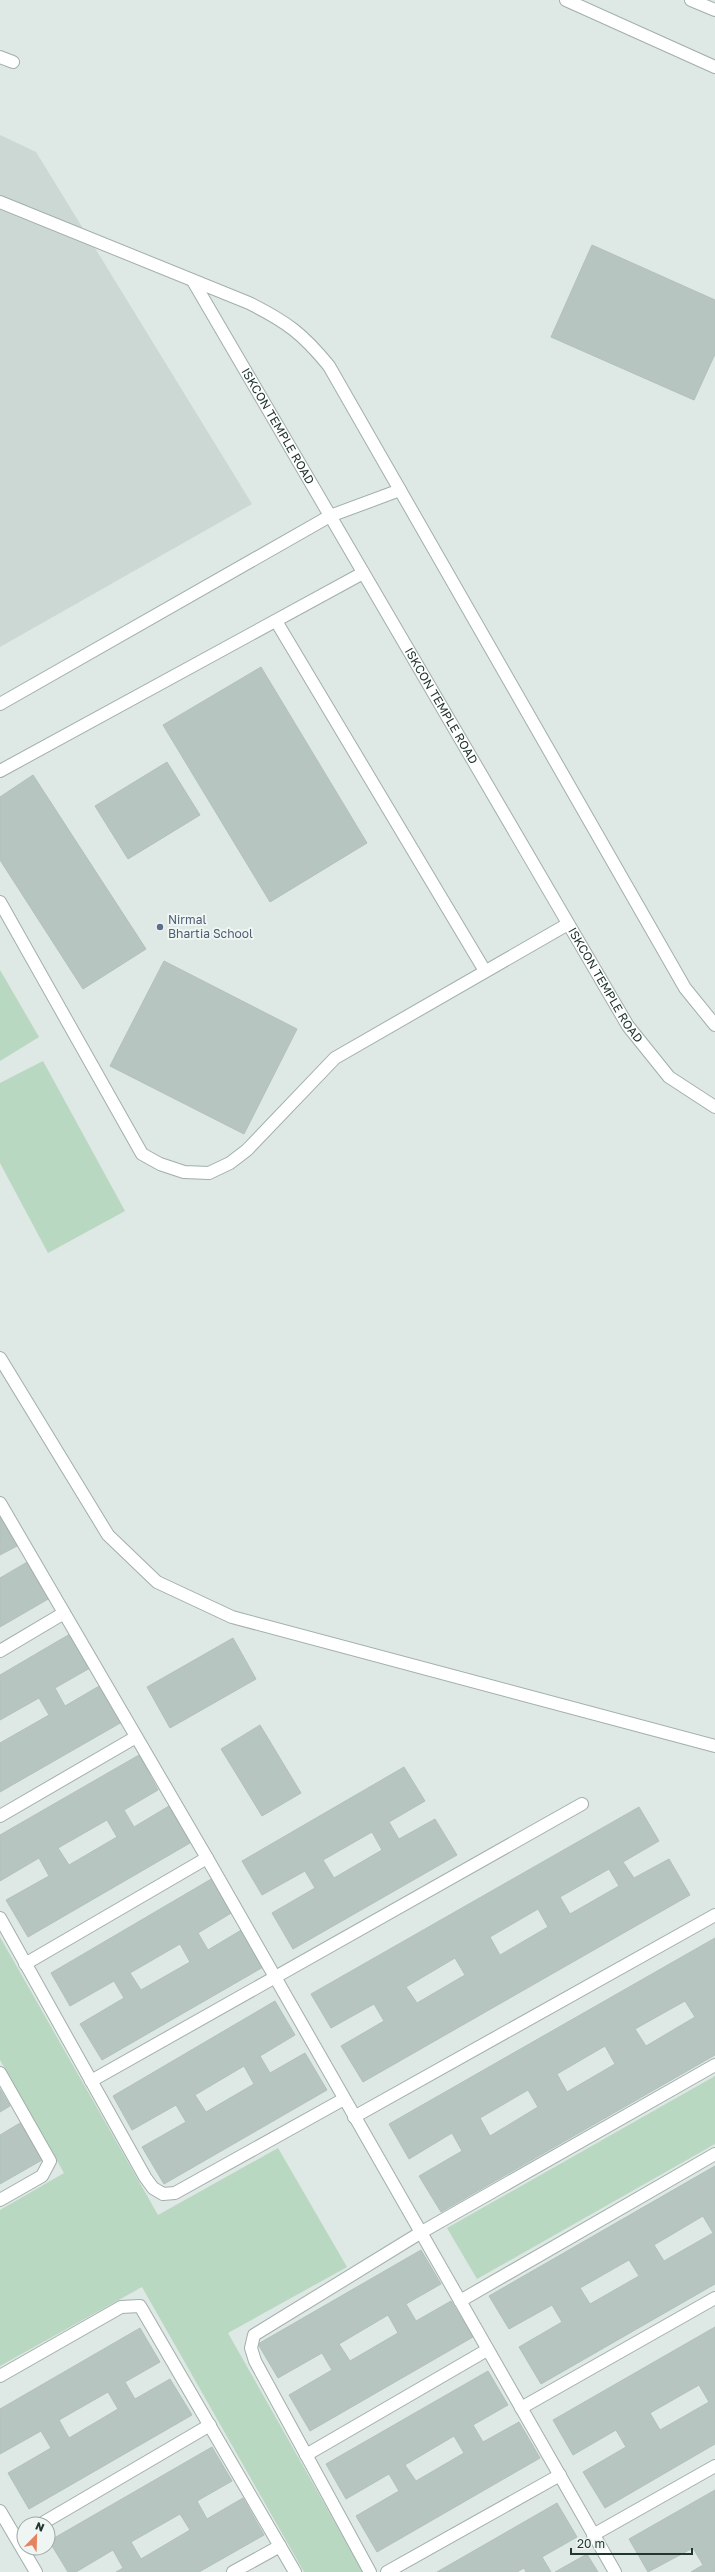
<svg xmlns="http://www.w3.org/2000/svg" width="715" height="2572" viewBox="0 0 715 2572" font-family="'Golos Text',sans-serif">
	<rect width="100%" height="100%" fill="#dee8e4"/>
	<polygon fill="#ccd8d3" points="0,135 36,152 252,504 0,647"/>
	<g fill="#b8d8c1">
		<polygon points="0,970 39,1037 0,1061"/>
		<polygon points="43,1061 125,1211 48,1253 0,1163 0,1083"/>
		<polygon points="0,1937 158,2215 278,2148 347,2267 228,2333 363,2572 304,2572 142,2287 0,2366 0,2210 64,2173 0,2060"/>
		<polygon points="715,2076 715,2144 477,2279 447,2228"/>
	</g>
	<g fill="#b7c5c0" stroke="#b1c1bb" fill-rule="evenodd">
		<polygon points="592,245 715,300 715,354 694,400 551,337"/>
		<polygon points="261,667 367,843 270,902 163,725"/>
		<polygon points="167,762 200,815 128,859 95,806"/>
		<polygon points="33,775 146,949 83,989 0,860 0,797"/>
		<polygon points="164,961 297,1029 244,1134 110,1066"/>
		<polygon points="0,1513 19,1545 0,1555"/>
		<polygon points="29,1561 50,1598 0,1627 0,1578"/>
		<polygon points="70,1634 90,1668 55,1688 65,1706 101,1685 122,1722 0,1792 0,1743 49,1715 39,1698 0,1720 0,1675"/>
		<polygon points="233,1638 256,1679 170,1728 147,1687"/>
		<polygon points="260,1725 301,1793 262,1816 221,1749"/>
		<path d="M 139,1755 L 158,1790 L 124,1810 L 134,1827 L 169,1806 L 190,1843 L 28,1937 L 6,1900 L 49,1876 L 39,1858 L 0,1881 L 0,1835 ZM 107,1820 L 117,1837 L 69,1865 L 58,1848 Z"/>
		<path d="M 404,1767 L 425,1801 L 389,1822 L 399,1839 L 435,1819 L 457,1855 L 293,1949 L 272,1913 L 315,1888 L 305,1871 L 262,1895 L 242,1861 ZM 372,1832 L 382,1850 L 334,1878 L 323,1860 Z"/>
		<path d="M 639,1807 L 659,1841 L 623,1862 L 634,1878 L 669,1859 L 690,1895 L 363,2082 L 341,2046 L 384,2021 L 374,2004 L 331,2028 L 311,1994 ZM 609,1869 L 619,1886 L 570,1914 L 560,1897 ZM 538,1909 L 548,1927 L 500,1955 L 490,1937 ZM 455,1958 L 465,1975 L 417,2003 L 406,1987 Z"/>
		<path d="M 213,1878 L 233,1912 L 198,1933 L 208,1950 L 243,1929 L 265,1966 L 102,2060 L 80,2024 L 124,1998 L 114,1981 L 70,2006 L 51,1973 ZM 180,1944 L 190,1962 L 141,1990 L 130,1973 Z"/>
		<path d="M 715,1938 L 715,2055 L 441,2212 L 419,2176 L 462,2151 L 452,2133 L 409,2159 L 389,2124 ZM 685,2001 L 695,2017 L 646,2046 L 635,2029 ZM 605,2046 L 615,2064 L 567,2092 L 557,2074 ZM 528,2090 L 538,2107 L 490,2136 L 480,2118 Z"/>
		<path d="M 275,2001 L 295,2035 L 260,2056 L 270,2073 L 305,2053 L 327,2090 L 164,2184 L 142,2147 L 186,2122 L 176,2105 L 132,2130 L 113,2096 ZM 244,2066 L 254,2084 L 206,2112 L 195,2095 Z"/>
		<polygon points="0,2089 10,2106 0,2112"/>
		<polygon points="20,2123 42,2160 0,2184 0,2135"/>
		<path d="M 715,2166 L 715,2284 L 541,2384 L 519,2347 L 562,2322 L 552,2305 L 509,2329 L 489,2296 ZM 703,2216 L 713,2233 L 664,2261 L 654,2245 ZM 629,2260 L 639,2276 L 590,2304 L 580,2288 Z"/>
		<path d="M 421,2250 L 441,2284 L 406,2304 L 416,2321 L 451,2301 L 473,2337 L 310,2431 L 289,2395 L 332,2370 L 322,2353 L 278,2378 L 258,2344 ZM 388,2315 L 398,2333 L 350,2361 L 339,2344 Z"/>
		<path d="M 715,2327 L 715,2444 L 605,2508 L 583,2472 L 626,2447 L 616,2430 L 573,2455 L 553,2420 ZM 699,2385 L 709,2402 L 660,2430 L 650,2413 Z"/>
		<path d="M 140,2328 L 160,2362 L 125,2382 L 135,2399 L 170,2379 L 192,2415 L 29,2509 L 8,2473 L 51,2448 L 41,2431 L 0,2454 L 0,2409 ZM 108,2392 L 118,2409 L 69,2438 L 59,2420 Z"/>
		<path d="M 488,2371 L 508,2405 L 473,2425 L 483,2442 L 519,2422 L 540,2458 L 377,2552 L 356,2516 L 399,2491 L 389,2474 L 346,2499 L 326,2464 ZM 454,2436 L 464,2453 L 416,2481 L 405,2465 Z"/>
		<path d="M 212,2447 L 232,2481 L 197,2501 L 207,2519 L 243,2498 L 264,2535 L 199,2572 L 116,2572 L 123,2568 L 113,2550 L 76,2572 L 68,2572 L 49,2541 ZM 180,2514 L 190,2530 L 141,2559 L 131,2542 Z"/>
		<polygon points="715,2490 715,2572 691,2572 703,2565 693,2548 648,2572 629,2539"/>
		<polygon points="557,2503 577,2537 542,2557 551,2572 526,2572 524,2568 517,2572 437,2572"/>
		<polygon points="587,2554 598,2572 555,2572"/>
	</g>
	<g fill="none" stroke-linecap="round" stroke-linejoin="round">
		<g stroke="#a2afab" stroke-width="14">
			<g id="service">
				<polyline points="276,621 485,971"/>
				<polyline points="0,771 363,573"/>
				<polyline points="0,902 142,1154 160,1164 184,1172 209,1173 230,1163 247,1150 335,1058 568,924"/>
			</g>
		</g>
		<g stroke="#a2afab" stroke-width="14">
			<g id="minor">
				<polyline points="691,0 715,10"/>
				<polyline points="0,57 13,62"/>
				<path d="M 0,202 L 249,303 C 287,322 303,334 329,366 L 685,988 L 715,1025"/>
				<path id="s1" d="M 193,281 L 628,1026 L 669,1077 L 715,1107"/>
				<polyline points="0,704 330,516 400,490"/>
				<polyline points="0,1358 108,1535 157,1582 232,1617 715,1746"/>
				<polyline points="0,1503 207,1858 615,2572"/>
				<polyline points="0,1651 64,1613"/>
				<polyline points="0,1816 136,1737"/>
				<polyline points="0,1918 145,2177 153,2188 163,2194 175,2193 344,2099"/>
				<polyline points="25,1964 207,1858"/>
				<polyline points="0,2073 50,2161 42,2176 0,2200"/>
				<polyline points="91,2081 582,1804"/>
				<polyline points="354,2117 715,1915"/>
				<polyline points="460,2301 715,2154"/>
				<polyline points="0,2376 121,2307 140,2306 295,2572"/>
				<polyline points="521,2408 715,2298"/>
				<polyline points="306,2455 487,2350"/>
				<polyline points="0,2511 36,2572"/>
				<polyline points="41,2524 210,2425"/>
				<polyline points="593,2535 715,2466"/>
				<polyline points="233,2572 280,2546"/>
				<polyline points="370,2572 255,2361 251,2348 254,2335 420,2233 715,2065"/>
				<polyline points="387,2572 560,2475"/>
			</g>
		</g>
		<g stroke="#a2afab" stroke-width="14">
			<polyline id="tertiary" points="566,0 715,67"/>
		</g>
		<use href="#service" stroke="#fff" stroke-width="12"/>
		<use href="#minor" stroke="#fff" stroke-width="12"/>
		<use href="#tertiary" stroke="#fff" stroke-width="12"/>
	</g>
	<circle fill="#5c6f8a" stroke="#eef5f2" stroke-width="1.5" cx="160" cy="927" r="4"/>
	<g text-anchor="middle" stroke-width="4" stroke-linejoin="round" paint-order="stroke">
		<g font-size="12" fill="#213631" stroke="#eef5f2">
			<text dy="4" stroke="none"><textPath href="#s1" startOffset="168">ISKCON TEMPLE ROAD</textPath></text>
			<text dy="4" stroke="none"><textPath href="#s1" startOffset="492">ISKCON TEMPLE ROAD</textPath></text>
			<text dy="4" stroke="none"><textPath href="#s1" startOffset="816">ISKCON TEMPLE ROAD</textPath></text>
		</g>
		<g font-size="12" fill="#4e5e75" stroke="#eef5f2" text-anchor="start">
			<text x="168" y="924">Nirmal<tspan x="168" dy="14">Bhartia School</tspan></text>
		</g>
	</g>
	<g transform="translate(36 2536) rotate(23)"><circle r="19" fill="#eef5f2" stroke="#9ca9a5"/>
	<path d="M0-3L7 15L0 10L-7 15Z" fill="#e5835f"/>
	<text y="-6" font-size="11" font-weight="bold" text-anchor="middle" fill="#213631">N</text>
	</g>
	<path d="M571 2548v6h121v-6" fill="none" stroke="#213631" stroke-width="2"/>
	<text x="577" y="2548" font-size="12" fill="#213631" stroke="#eef5f2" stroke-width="3" paint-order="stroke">20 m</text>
</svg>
